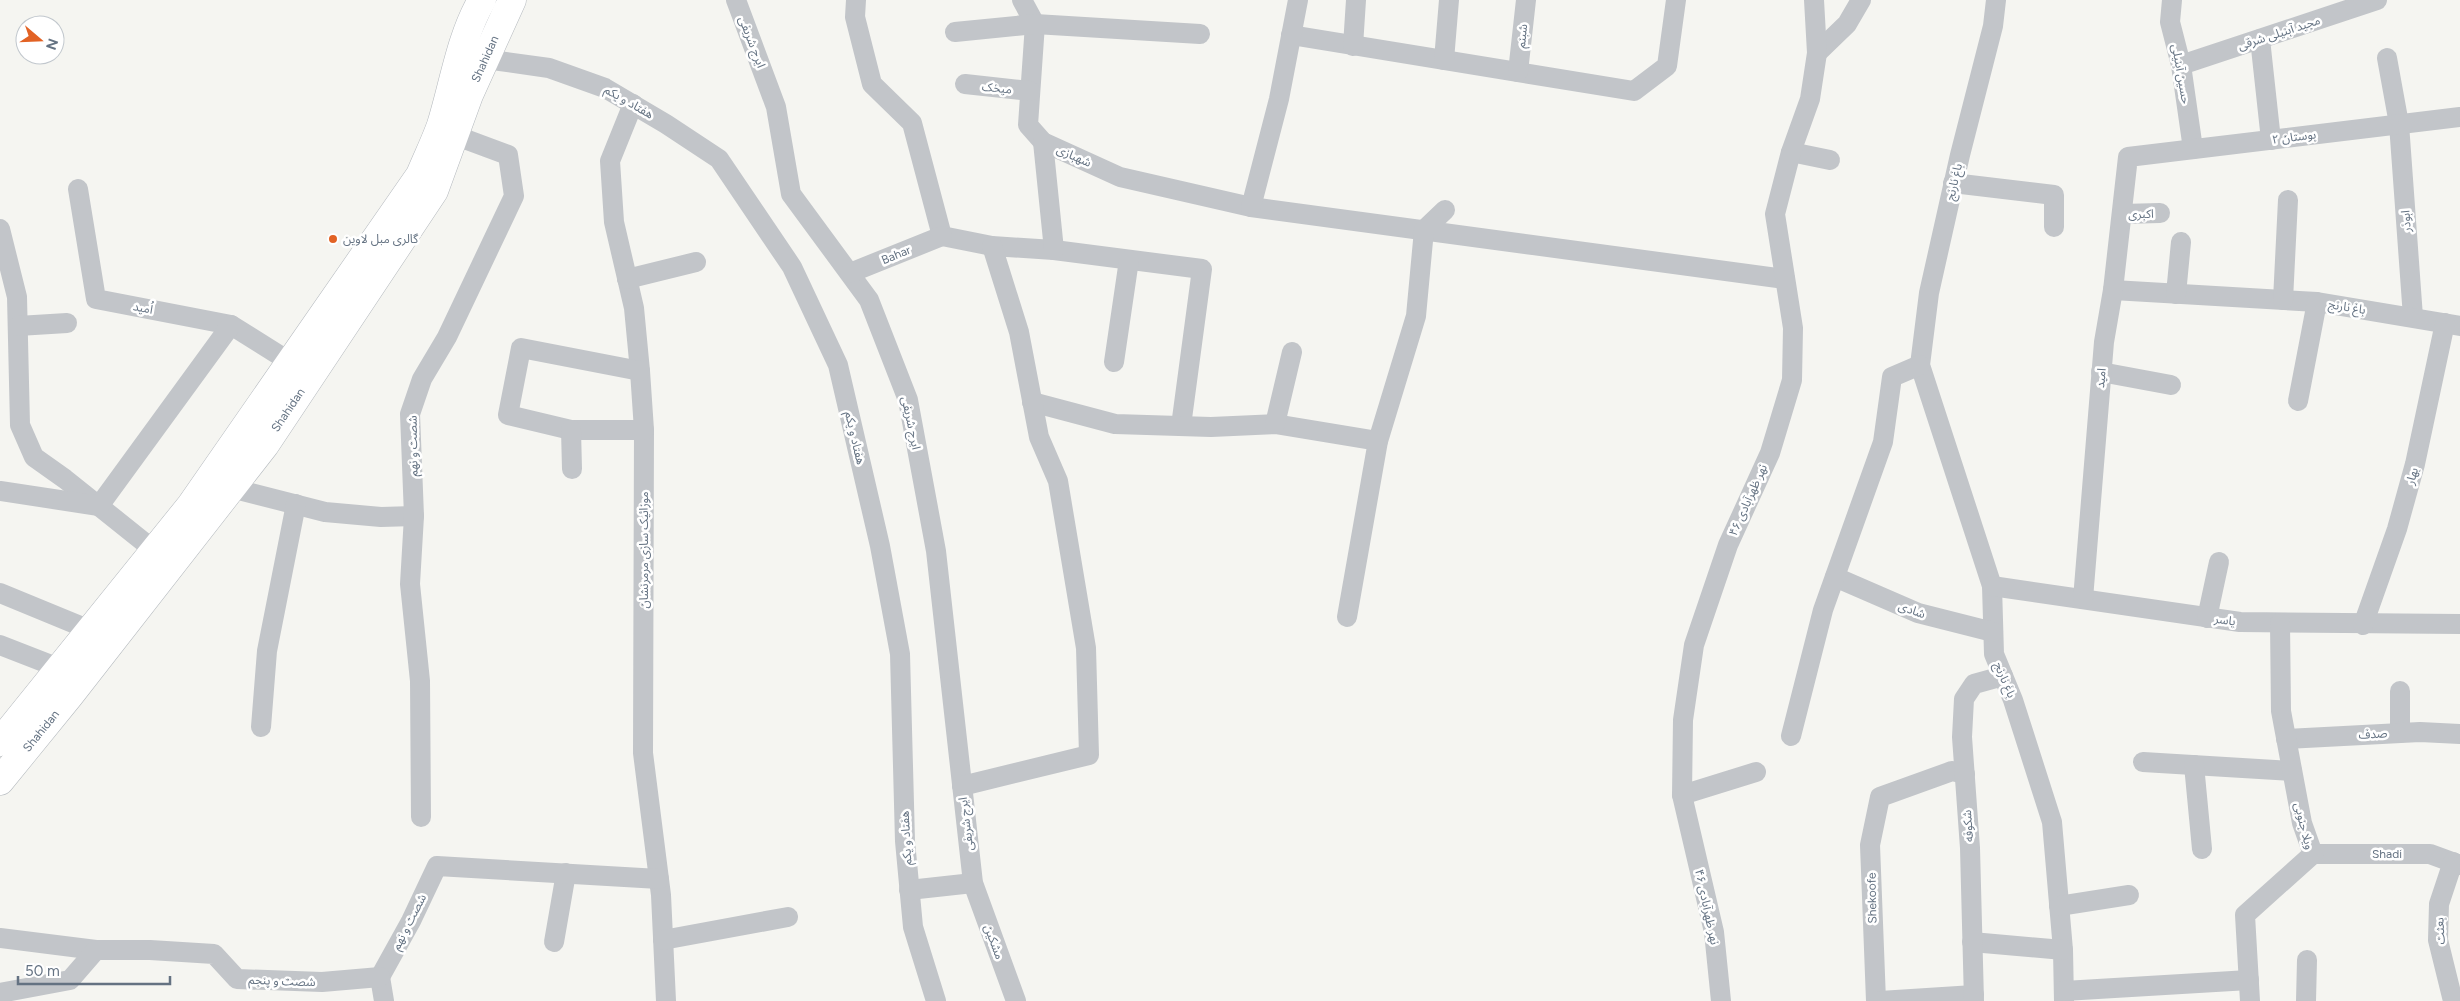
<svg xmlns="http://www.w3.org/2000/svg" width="2460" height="1001" viewBox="0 0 2460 1001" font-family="Figtree,'Noto Sans Arabic',sans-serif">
	<rect width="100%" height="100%" fill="#f5f5f1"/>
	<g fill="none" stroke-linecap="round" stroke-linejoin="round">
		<g stroke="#b4b9be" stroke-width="29">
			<g id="secondary">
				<path d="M 0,742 L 191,505 L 420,175 C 427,158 435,142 441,125 C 454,83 460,38 482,0"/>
				<polyline points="0,781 70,695 265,445 434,191 469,95 512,0"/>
			</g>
		</g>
		<g stroke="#c2c5c9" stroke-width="20">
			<polyline points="736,0 776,107 791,194 869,300 908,400 936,551 973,883 1016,1001"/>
			<polyline points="856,0 855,17 872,84 912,123 942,236 992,246 1054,250 1202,269 1181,426"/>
			<polyline points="1022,0 1035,24 1028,125 1043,142 1120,177 1251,207 1785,279"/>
			<polyline points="1996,0 1993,26 1960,155 1929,293 1920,365 1992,586 1994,654 2013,700 2052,822 2063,950 2064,1001"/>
			<polyline points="2172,0 2170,22 2181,65 2193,149"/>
			<polyline points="955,32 1035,24 1200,34"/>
			<polyline points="1291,35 1634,91 1667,66 1676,0"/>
			<polyline points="2260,39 2271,140"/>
			<polyline points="1353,46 1356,0"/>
			<polyline points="1817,53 1847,24 1861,0"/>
			<polyline points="2387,58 2399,124 2413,317"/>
			<polyline points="485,59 549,68 605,88 666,124 719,159 792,267 838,365 880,546 900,654 905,841 913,927 936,1001"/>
			<polyline points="1444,60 1449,0"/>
			<polyline points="2181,65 2377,0"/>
			<polyline points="1518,72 1526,0"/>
			<polyline points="965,84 1030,91"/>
			<polyline points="633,104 610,161 614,222 634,308 640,371 644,430 643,753 661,895 666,1001"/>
			<polyline points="1043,142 1054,250"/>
			<polyline points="1791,152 1830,160"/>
			<polyline points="1953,183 2054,195 2054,227"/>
			<polyline points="78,189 96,299 231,325 290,362"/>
			<polyline points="1251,207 1279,99 1298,0"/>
			<polyline points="2122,214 2160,213"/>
			<polyline points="0,229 17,297 20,425 34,457 65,479 155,551"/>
			<polyline points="850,273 942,236"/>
			<polyline points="627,279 696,262"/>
			<polyline points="2113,290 2317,302 2460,326"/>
			<polyline points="2176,294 2181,242"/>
			<polyline points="2283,300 2288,200"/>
			<polyline points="18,326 67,323"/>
			<polyline points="1114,362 1129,260"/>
			<polyline points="640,371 521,348 508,415 571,430 644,430"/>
			<polyline points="2101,372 2171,385"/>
			<polyline points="2298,401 2317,302"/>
			<polyline points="1032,402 1115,424 1211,427 1275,424 1378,441"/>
			<polyline points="1275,424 1292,352"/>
			<polyline points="571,430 572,469"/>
			<polyline points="231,488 325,512 381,517 414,516"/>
			<polyline points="0,491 99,506 231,325"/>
			<polyline points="1835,577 1918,613 1993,632"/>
			<polyline points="1992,586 2240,622 2460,624"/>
			<polyline points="0,593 90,630"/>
			<polyline points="2083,599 2104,342 2113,290 2128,157 2460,117"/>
			<polyline points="1347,617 1378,441 1416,316 1424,230 1445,210"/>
			<polyline points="2207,618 2219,562"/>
			<polyline points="2363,625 2397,529 2415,464 2445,323"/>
			<polyline points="0,645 59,668"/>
			<polyline points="2400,691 2400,733"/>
			<polyline points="261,727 267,651 296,504"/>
			<polyline points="1791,736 1823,610 1883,442 1892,377 1920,365"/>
			<polyline points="2286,739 2420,732 2460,734"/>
			<polyline points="2143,762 2292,771"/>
			<polyline points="2194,765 2202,849"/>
			<polyline points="962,786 1089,755 1086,648 1058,481 1039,437 1019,332 992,246"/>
			<polyline points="1682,795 1756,772"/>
			<polyline points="421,817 420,681 410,584 414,516 410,414 422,379 447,337 514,196 508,155 454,135"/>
			<polyline points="2313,854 2430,854 2460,865"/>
			<polyline points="2453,862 2439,904 2438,940 2453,1001"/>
			<polyline points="909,890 973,883"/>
			<polyline points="2059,906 2129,895"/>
			<polyline points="0,938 96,950"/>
			<polyline points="663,940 788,917"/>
			<polyline points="554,942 566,873"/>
			<polyline points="1972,942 2063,950"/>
			<polyline points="380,977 411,921 437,866 659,879"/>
			<polyline points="380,977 384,1001"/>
			<polyline points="2064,991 2249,980"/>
			<polyline points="0,993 70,980 96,950 150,950 214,954 237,979 322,982 380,977"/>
			<polyline points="1721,1001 1714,932 1682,795 1683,720 1694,645 1728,545 1770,453 1792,380 1793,328 1775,214 1791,152 1810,99 1817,53 1814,0"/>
			<polyline points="1876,1001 1870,845 1880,797 1952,771 1965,774"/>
			<polyline points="1880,1001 1974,995"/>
			<polyline points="1974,1001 1970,848 1962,737 1964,699 1974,684 2003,676"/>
			<polyline points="2250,1001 2245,915 2313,854 2302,823 2281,711 2280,623"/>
			<polyline points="2306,1001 2307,960"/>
		</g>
		<use href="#secondary" stroke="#fff" stroke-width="28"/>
	</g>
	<circle fill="#e26224" stroke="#fff" stroke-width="2" cx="333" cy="239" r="5"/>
	<g text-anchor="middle" stroke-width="5" stroke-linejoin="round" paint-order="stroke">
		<g font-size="12" fill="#647282" stroke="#fff">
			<text transform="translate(2279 33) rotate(-18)" y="4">مجید آبنیلی شرقی</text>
			<text transform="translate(1522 36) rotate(-84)" y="4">شبنم</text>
			<text transform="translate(752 42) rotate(69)" y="4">ایرج شریفی</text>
			<text transform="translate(485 59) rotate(-66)" y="4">Shahidan</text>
			<text transform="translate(2181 74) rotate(80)" y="4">حسین آبنیلی</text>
			<text transform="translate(997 88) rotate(6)" y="4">میخک</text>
			<text transform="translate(629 102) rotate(30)" y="4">هفتاد و یکم</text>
			<text transform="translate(2294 137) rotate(-7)" y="4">بوستان ۲</text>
			<text transform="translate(1074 156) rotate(24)" y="4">شهبازی</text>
			<text transform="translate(1954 182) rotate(-77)" y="4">باغ نارنج</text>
			<text transform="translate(2141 214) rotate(-1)" y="4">اکبری</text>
			<text transform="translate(2406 221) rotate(-94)" y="4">ابوذر</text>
			<text transform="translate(896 255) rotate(-22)" y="4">Bahar</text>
			<text transform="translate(2347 307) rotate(9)" y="4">باغ نارنج</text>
			<text transform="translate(143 308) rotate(11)" y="4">اُمید</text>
			<text transform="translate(2101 378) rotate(-85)" y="4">امید</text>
			<text transform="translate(288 410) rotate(-56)" y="4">Shahidan</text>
			<text transform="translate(911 423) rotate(78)" y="4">ایرج شریفی</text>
			<text transform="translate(855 438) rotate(77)" y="4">هفتاد و یکم</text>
			<text transform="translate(413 446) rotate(-91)" y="4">شصت و نهم</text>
			<text transform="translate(2412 476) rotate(-74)" y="4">بهار</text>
			<text transform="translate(1748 500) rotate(-66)" y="4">نهر ظهرآبادی ۴۶</text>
			<text transform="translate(644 550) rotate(-90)" y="4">موزائیک سازی مرمرنشان</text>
			<text transform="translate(1912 610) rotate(20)" y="4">شادی</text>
			<text transform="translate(2225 620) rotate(8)" y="4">یاسر</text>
			<text transform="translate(2005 680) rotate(67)" y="4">باغ نارنج</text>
			<text transform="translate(41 731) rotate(-51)" y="4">Shahidan</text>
			<text transform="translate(2373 734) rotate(-3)" y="4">صدف</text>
			<text transform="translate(966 824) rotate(-97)" y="4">ایرج شریفی</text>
			<text transform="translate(1968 826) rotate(-94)" y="4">شکوفه</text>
			<text transform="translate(2304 826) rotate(76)" y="4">ویلا جنوبی</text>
			<text transform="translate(906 838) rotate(-93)" y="4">هفتاد و یکم</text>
			<text x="2387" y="858">Shadi</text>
			<text transform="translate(1872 898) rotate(-91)" y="4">Shekoofe</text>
			<text transform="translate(1707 907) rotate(78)" y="4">نهر ظهرآبادی ۴۶</text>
			<text transform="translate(409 922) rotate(-63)" y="4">شصت و نهم</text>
			<text transform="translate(2440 931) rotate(-93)" y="4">بعثت</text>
			<text transform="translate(994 942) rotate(70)" y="4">مشکین</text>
			<text transform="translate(282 981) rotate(2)" y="4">شصت و پنجم</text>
		</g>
		<g font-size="12" fill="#647282" stroke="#fff" text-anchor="start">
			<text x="343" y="243">گالری مبل لاوین</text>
		</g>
	</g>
	<g transform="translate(40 40) rotate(109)"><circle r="24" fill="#ffffff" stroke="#c1c7cd"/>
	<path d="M0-4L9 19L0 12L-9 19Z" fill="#e26224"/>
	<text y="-8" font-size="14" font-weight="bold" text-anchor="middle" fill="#647282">N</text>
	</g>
	<path d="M18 976v8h152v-8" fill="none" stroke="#647282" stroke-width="2.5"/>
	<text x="25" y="976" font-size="15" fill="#647282" stroke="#ffffff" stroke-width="4" paint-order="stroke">50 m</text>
</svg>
